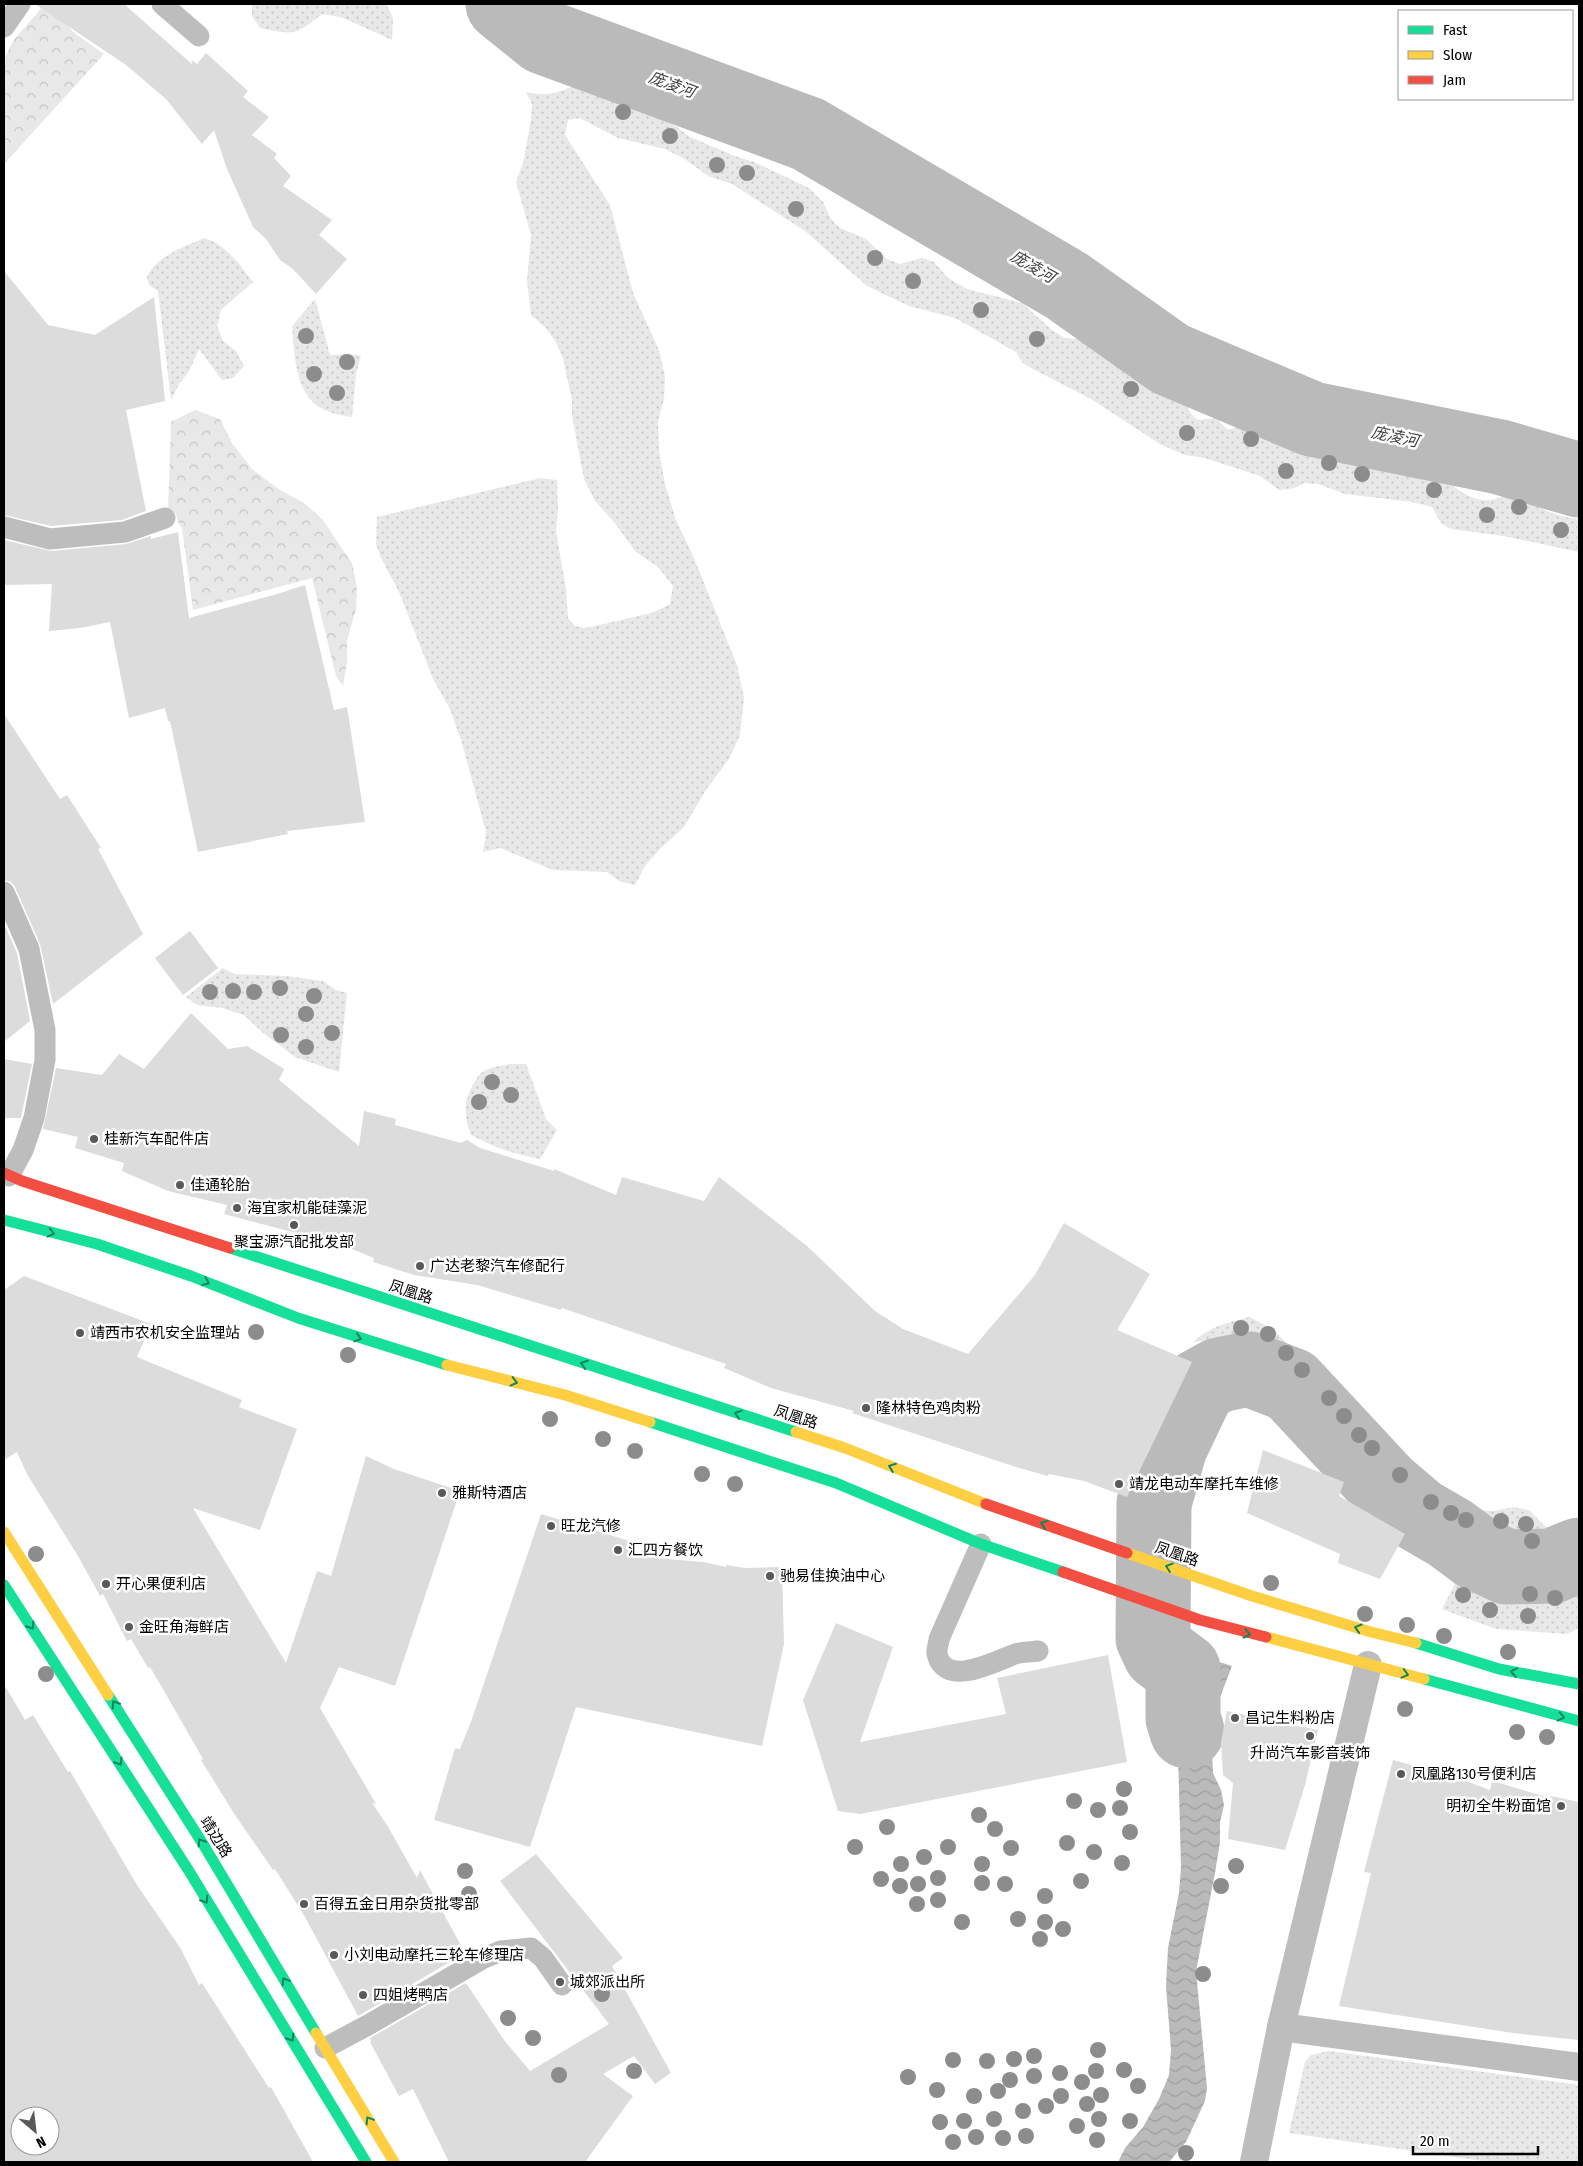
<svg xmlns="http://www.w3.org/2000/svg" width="1583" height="2166" viewBox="0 0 1583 2166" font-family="'Fira Sans Condensed','Noto Sans SC',sans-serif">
	<defs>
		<pattern id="grass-dots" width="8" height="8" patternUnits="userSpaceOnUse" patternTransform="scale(1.25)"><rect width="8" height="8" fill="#e8e8e8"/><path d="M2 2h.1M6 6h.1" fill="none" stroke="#c5c5c5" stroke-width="1.8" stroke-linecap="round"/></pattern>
		<pattern id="forest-crowns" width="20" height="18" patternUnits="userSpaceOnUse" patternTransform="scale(1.25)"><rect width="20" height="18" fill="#e8e8e8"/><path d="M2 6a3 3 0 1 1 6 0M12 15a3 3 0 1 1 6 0" fill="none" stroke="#c5c5c5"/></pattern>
		<pattern id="water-waves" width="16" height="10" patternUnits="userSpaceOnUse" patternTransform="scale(1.25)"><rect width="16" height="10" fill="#bababa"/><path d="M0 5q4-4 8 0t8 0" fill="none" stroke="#9e9e9e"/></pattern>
	</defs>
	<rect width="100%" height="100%" fill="#fff"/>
	<g fill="url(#grass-dots)">
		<path d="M 252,4 L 386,4 L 393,18 L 392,40 L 341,17 L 322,14 C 294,36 295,35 260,28 L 252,16 Z"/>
		<path d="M 584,83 L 598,83 L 617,97 L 627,96 L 650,112 L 663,117 L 690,137 L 735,156 L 754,162 L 809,188 L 823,202 L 831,219 L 840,228 L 866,239 L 887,259 L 900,264 L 922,258 L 934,262 L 948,278 L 967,289 L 1022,303 L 1053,331 L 1065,338 L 1103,341 L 1116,346 C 1125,362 1132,356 1144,366 C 1151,372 1155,383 1160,390 C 1165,392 1173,392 1177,394 C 1186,400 1188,414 1198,420 L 1216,418 L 1227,429 L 1233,429 C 1241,422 1254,416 1264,425 C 1266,428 1267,432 1269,435 C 1276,443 1289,450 1299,451 C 1310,453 1316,447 1325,446 C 1339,445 1354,457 1368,460 C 1386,464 1406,461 1424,468 C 1446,475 1458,497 1483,500 C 1499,502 1505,491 1519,492 C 1529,493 1532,502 1540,507 C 1550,514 1567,518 1579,519 L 1579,552 L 1504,536 L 1451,529 L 1441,523 L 1432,507 L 1412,502 L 1345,494 L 1318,484 L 1304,483 L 1295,488 L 1279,490 L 1260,476 L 1205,458 L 1185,455 L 1160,444 L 1091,399 L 1031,368 L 1022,362 L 1016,352 L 955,318 L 909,306 L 867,286 L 805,231 L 732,184 L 708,176 L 685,159 L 665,149 L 618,138 L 580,118 L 568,120 L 565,135 L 610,205 L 633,293 L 659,350 L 665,376 L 664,399 L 658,421 L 659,451 L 665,484 L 676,520 L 694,558 L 737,665 L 744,698 L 740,735 L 729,759 L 706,790 L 684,827 L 660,849 L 645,866 L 635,885 L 619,881 L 607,872 L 553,870 L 500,848 L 483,852 L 486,832 L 462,743 L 450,709 L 433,679 L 399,592 L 381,558 L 376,544 L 377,517 L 540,478 L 557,480 L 558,509 L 556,531 L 566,589 L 568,618 L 575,626 L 586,628 L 652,613 L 670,604 L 673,586 L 658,567 L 636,552 L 614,522 L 595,501 L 584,479 L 572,416 L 572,400 L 563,359 L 556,342 L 545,327 L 531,315 L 527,281 L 531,235 L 516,182 L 524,160 L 531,119 L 532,104 L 526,92 C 554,98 559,90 584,83 Z"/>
		<path d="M 204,238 C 226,244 239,264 253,282 L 221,310 L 217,326 L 223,341 L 236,351 L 244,366 L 233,378 L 222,380 L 199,349 L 189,371 L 178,386 L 171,400 L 158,291 L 149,285 L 147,277 C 156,256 184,247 204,238 Z"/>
		<path d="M 315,299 L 330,355 L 351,354 L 361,356 L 356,374 L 352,417 C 345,416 337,415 330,412 C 294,401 295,356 292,326 Z"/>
		<polygon points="223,968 234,974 286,976 323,981 336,990 347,993 339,1072 295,1057 262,1032 244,1015 222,1008 197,1005 186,997"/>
		<path d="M 510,1064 L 526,1064 L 546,1119 L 557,1130 L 540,1159 C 513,1154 496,1148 471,1135 C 464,1117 463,1101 474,1083 C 476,1080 478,1076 480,1074 C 488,1067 500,1066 510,1064 Z"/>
		<path d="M 1250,1317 L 1274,1330 L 1403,1465 L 1442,1497 L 1465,1510 L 1494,1511 L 1513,1507 L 1529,1510 L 1551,1532 L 1562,1540 L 1575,1539 L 1559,1548 L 1515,1552 L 1494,1548 L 1422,1505 L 1402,1490 L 1298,1373 L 1269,1344 L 1254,1335 L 1242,1333 L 1220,1342 L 1211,1340 L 1193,1342 C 1210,1327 1227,1322 1250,1317 Z"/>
		<path d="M 1461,1572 C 1504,1590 1536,1596 1579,1573 L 1579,1628 L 1567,1634 L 1496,1629 L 1442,1609 Z"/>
		<polygon points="1329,2051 1579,2085 1579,2162 1490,2162 1289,2133 1305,2062 1311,2055"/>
	</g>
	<g fill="url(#forest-crowns)">
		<polygon points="45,4 50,4 73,32 104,54 4,164 4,60 13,41"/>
		<polygon points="195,410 220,419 232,443 252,469 280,490 304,503 322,519 352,563 357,588 356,609 347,641 347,661 343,686 336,676 312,578 193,610 182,528 178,522 176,514 168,510 171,422"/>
	</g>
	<polygon fill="url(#water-waves)" points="1145,1638 1232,1666 1219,1700 1211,1731 1213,1773 1221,1790 1224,1805 1220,1822 1220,1842 1215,1873 1196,1971 1207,2088 1205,2101 1186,2142 1169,2162 1118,2162 1125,2148 1143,2127 1159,2099 1169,2075 1171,2050 1166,1986 1168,1948 1179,1893 1181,1867 1178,1752 1174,1732 1160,1701 1163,1687 1160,1674 1143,1652"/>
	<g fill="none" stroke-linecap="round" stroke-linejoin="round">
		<g stroke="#bababa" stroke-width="75">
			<polyline points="503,4 544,37 808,134 1067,286 1170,359 1312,419 1500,457 1579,480"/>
			<polyline points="1187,1731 1183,1718 1183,1670 1160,1653 1153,1638 1154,1503 1170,1447 1199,1386 1219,1375 1249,1369 1291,1385 1385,1486 1419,1515 1450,1533 1477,1553 1507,1567 1552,1566 1579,1555"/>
		</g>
	</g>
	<g fill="#dcdcdc" fill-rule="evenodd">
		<polygon points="35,4 124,4 193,65 191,60 197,64 206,53 248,91 243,97 269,117 252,135 277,154 274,158 291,176 283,186 332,220 319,235 347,259 316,294 293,269 280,260 266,239 253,227 227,169 214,130 202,144 166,99 126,65"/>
		<polygon points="4,271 48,325 95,335 154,297 165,401 126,410 146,511 122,520 51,526 4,515"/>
		<polygon points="178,532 189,618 277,594 305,585 334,710 347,707 365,822 287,831 288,834 198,852 170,721 168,721 165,708 129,718 110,622 80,628 49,631 52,584 4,585 4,540 51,551 126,544 151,536 151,539"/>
		<polygon points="4,714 60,799 67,795 101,848 98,849 143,934 53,1004 40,944 15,887 11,882 4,880"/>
		<polygon points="4,923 17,953 30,1021 4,1042"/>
		<polygon points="190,931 218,968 183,995 155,958"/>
		<polygon points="191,1013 228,1049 247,1046 284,1069 279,1080 359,1146 364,1111 396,1119 395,1125 461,1143 467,1140 480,1148 554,1171 554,1169 616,1195 622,1177 704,1201 719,1177 807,1246 875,1311 903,1329 968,1354 1035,1275 1064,1223 1150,1274 1117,1330 1192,1362 1127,1497 1084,1481 1049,1474 1048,1476 1016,1467 852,1413 854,1411 771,1388 724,1368 726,1364 562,1308 561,1310 477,1285 414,1275 373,1262 374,1258 342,1245 224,1214 227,1205 168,1191 122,1171 124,1163 75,1148 78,1137 43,1129 56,1068 102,1075 119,1054 144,1069"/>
		<polygon points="4,1059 32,1064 21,1118 4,1118"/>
		<polygon points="24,1276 151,1324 137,1357 242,1400 239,1407 297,1429 260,1530 193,1508 286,1663 317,1571 331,1576 366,1456 394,1469 460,1491 395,1686 339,1667 320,1708 376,1804 372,1803 387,1825 417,1878 420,1870 465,1953 358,2016 305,1917 275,1869 273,1870 235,1815 201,1760 203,1759 167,1696 150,1667 148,1668 131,1639 127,1641 103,1594 100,1596 78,1556 27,1474 17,1452 4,1460 4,1290"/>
		<polygon points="1263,1450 1344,1482 1339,1496 1405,1534 1380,1579 1338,1563 1340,1554 1247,1513"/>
		<polygon points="541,1514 636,1543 632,1556 703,1562 726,1567 726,1565 745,1568 782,1567 784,1644 762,1746 576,1707 530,1847 434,1820 455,1748 460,1749 472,1719"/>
		<polygon points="836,1623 893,1647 860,1742 1006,1714 997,1678 1108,1655 1127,1762 860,1814 838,1811 803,1700"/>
		<path d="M 4,1684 L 25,1720 L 33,1715 L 68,1772 L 70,1771 L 137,1885 L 181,1949 L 199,1985 L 202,1983 L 269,2088 L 271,2087 L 313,2162 L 4,2162 ZM 20,2116 L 50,2116 L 50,2146 L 20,2146 Z"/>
		<polygon points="1227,1711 1318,1730 1305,1785 1285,1850 1228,1839 1233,1783 1223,1775 1221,1742"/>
		<polygon points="1393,1760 1447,1775 1447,1774 1490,1790 1492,1781 1550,1798 1551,1796 1579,1802 1579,2040 1513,2033 1339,2006 1371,1873 1364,1872"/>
		<polygon points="536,1854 623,1958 612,1966 671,2073 655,2084 634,2056 603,2074 633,2096 585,2162 449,2162 413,2089 399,2096 370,2042 371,2042 370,2038 466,1983 504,2040 530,2071 609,2024 500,1881"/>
	</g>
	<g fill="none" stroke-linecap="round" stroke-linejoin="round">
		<g stroke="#bdbdbd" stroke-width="21">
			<polyline points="162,4 199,36"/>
			<polyline points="4,27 20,4"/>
			<polyline points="4,527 50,539 125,532 165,518"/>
			<polyline points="4,892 29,949 45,1030 45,1060 34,1118 23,1150 9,1176"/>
			<path d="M 981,1544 L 939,1639 C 939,1643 936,1650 937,1654 C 945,1689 996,1661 1015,1654 C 1022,1652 1031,1652 1038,1651"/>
			<polyline points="325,2048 368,2025 484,1958 501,1951 531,1948 543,1958 562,1985"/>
		</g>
		<g stroke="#bdbdbd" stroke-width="28">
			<polyline points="1281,2027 1579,2067"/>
			<polyline points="1254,2162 1281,2027 1368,1665"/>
		</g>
		<g stroke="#16e098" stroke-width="11">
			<polyline points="4,1220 97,1244 191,1276 298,1318 447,1365"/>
			<polyline points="230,1248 796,1432"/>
			<polyline points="650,1422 836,1483 981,1544 1063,1572"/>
			<polyline points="4,1585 189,1871 366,2162"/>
			<polyline points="1416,1643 1499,1669 1579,1684"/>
			<polyline points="1424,1679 1579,1721"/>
			<polyline points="108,1695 203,1844 316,2033"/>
		</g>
		<g stroke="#ffcf43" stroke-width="11">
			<polyline points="447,1365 565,1395 650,1422"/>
			<polyline points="796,1432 845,1448 986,1504"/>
			<polyline points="4,1532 108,1695"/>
			<polyline points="1127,1553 1252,1596 1371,1632 1416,1643"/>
			<polyline points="1266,1637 1424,1679"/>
			<polyline points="316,2033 394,2162"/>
		</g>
		<g stroke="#f24e42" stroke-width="11">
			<polyline points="4,1173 22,1181 230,1248"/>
			<polyline points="986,1504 1127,1553"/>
			<polyline points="1063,1572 1200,1620 1266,1637"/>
		</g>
	</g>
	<g fill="#8c8c8c">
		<circle cx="623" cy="112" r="8"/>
		<circle cx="670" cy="136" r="8"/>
		<circle cx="717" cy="165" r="8"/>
		<circle cx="747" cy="173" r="8"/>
		<circle cx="796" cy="209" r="8"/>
		<circle cx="875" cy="258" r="8"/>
		<circle cx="913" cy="281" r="8"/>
		<circle cx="981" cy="310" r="8"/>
		<circle cx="306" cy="336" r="8"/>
		<circle cx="1037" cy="339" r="8"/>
		<circle cx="347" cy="362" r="8"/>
		<circle cx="314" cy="374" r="8"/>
		<circle cx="1131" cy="389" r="8"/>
		<circle cx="337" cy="393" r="8"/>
		<circle cx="1187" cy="433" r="8"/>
		<circle cx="1251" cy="439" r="8"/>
		<circle cx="1329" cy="463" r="8"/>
		<circle cx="1286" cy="471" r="8"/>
		<circle cx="1362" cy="474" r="8"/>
		<circle cx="1434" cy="490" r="8"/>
		<circle cx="1519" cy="507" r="8"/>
		<circle cx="1487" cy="515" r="8"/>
		<circle cx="1561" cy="530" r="8"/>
		<circle cx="280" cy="988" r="8"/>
		<circle cx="233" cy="991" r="8"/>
		<circle cx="210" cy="992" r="8"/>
		<circle cx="254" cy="992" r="8"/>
		<circle cx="314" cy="996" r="8"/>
		<circle cx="306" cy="1014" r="8"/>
		<circle cx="332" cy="1033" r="8"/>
		<circle cx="281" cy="1035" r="8"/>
		<circle cx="306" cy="1047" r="8"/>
		<circle cx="492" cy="1082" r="8"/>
		<circle cx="511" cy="1095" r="8"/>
		<circle cx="479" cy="1102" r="8"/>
		<circle cx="1241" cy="1328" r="8"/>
		<circle cx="256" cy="1332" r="8"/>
		<circle cx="1268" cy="1334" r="8"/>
		<circle cx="1286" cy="1353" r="8"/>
		<circle cx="348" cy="1355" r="8"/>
		<circle cx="1302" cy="1370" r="8"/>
		<circle cx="1329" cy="1398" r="8"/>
		<circle cx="1344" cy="1416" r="8"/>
		<circle cx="550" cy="1419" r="8"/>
		<circle cx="1359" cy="1435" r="8"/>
		<circle cx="603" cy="1439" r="8"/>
		<circle cx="1372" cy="1448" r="8"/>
		<circle cx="635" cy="1451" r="8"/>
		<circle cx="702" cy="1474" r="8"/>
		<circle cx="1400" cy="1475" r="8"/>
		<circle cx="735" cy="1484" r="8"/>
		<circle cx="1431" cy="1502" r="8"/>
		<circle cx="1451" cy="1513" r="8"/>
		<circle cx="1466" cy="1520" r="8"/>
		<circle cx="1501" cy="1521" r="8"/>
		<circle cx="1526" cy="1524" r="8"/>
		<circle cx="1532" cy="1541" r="8"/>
		<circle cx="36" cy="1554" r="8"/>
		<circle cx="1271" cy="1583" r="8"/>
		<circle cx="1530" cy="1594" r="8"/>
		<circle cx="1463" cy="1595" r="8"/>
		<circle cx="1555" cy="1598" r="8"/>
		<circle cx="1490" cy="1610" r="8"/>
		<circle cx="1365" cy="1614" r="8"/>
		<circle cx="1528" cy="1616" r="8"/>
		<circle cx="1407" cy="1625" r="8"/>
		<circle cx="1444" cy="1636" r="8"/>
		<circle cx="1508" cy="1652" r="8"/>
		<circle cx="46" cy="1674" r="8"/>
		<circle cx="1405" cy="1709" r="8"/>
		<circle cx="1517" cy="1732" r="8"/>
		<circle cx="1547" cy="1737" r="8"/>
		<circle cx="1124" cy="1789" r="8"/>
		<circle cx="1074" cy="1801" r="8"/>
		<circle cx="1120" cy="1808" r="8"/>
		<circle cx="1098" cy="1810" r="8"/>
		<circle cx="979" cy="1815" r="8"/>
		<circle cx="887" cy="1827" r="8"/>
		<circle cx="995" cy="1829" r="8"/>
		<circle cx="1130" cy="1832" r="8"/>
		<circle cx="1067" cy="1843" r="8"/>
		<circle cx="855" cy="1847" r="8"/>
		<circle cx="948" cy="1847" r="8"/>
		<circle cx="1011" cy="1848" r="8"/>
		<circle cx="1094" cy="1852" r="8"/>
		<circle cx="924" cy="1857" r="8"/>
		<circle cx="1122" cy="1863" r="8"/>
		<circle cx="901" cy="1864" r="8"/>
		<circle cx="982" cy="1864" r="8"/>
		<circle cx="1236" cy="1866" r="8"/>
		<circle cx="465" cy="1871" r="8"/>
		<circle cx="938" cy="1878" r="8"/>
		<circle cx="881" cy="1879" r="8"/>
		<circle cx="1081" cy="1881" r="8"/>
		<circle cx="982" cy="1883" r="8"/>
		<circle cx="918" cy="1884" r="8"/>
		<circle cx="1005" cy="1884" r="8"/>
		<circle cx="900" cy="1886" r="8"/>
		<circle cx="1221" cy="1886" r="8"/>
		<circle cx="469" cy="1894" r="8"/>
		<circle cx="1045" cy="1896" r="8"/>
		<circle cx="938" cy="1900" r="8"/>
		<circle cx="917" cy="1904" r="8"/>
		<circle cx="1018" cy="1919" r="8"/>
		<circle cx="962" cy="1922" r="8"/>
		<circle cx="1045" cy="1922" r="8"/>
		<circle cx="1063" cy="1929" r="8"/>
		<circle cx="1040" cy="1939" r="8"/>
		<circle cx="1203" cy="1974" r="8"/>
		<circle cx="602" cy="1994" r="8"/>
		<circle cx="508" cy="2018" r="8"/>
		<circle cx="533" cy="2038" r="8"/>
		<circle cx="1098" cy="2050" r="8"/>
		<circle cx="1034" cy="2056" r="8"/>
		<circle cx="1014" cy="2059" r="8"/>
		<circle cx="953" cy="2060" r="8"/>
		<circle cx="987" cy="2061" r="8"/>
		<circle cx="1124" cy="2070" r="8"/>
		<circle cx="634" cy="2071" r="8"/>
		<circle cx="1096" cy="2071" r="8"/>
		<circle cx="1060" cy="2073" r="8"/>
		<circle cx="559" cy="2075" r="8"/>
		<circle cx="1034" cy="2076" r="8"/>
		<circle cx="908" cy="2077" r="8"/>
		<circle cx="1010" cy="2080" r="8"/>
		<circle cx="1082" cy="2082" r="8"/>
		<circle cx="1138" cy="2086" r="8"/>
		<circle cx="937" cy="2090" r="8"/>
		<circle cx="998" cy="2091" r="8"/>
		<circle cx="1101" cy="2095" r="8"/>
		<circle cx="974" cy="2096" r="8"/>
		<circle cx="1061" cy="2096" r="8"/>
		<circle cx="1087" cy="2104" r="8"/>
		<circle cx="1046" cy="2106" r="8"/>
		<circle cx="1023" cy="2111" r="8"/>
		<circle cx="994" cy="2119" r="8"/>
		<circle cx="1099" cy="2119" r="8"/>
		<circle cx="964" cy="2121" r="8"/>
		<circle cx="1130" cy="2121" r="8"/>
		<circle cx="940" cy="2122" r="8"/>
		<circle cx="1077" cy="2126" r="8"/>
		<circle cx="1026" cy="2136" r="8"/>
		<circle cx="976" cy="2137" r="8"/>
		<circle cx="1003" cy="2138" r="8"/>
		<circle cx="1097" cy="2140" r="8"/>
		<circle cx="953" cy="2142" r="8"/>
		<circle cx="1186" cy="2153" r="8"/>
	</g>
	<defs><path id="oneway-chevron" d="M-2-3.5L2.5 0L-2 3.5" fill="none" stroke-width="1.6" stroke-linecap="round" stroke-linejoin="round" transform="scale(1.25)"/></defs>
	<g stroke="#0d865b">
		<use href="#oneway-chevron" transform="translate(51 1233) rotate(14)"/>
		<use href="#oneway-chevron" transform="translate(206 1282) rotate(22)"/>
		<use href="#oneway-chevron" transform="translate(358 1338) rotate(18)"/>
		<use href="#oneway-chevron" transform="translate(584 1364) rotate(-162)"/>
		<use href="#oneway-chevron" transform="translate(514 1382) rotate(14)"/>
		<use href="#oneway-chevron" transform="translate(738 1414) rotate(-162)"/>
		<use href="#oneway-chevron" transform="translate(892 1467) rotate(-159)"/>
		<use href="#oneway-chevron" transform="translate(1044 1524) rotate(-161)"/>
		<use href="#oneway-chevron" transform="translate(1169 1567) rotate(-161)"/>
		<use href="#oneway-chevron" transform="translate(31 1626) rotate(57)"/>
		<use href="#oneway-chevron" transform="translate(1358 1628) rotate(-163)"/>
		<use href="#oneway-chevron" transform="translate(1247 1634) rotate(14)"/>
		<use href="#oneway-chevron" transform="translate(1514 1672) rotate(-170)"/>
		<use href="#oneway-chevron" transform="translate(1405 1674) rotate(15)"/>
		<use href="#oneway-chevron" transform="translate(115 1704) rotate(-122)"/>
		<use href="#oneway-chevron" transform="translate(1561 1717) rotate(13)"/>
		<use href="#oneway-chevron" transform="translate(119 1762) rotate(58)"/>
		<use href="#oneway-chevron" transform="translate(201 1842) rotate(-122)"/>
		<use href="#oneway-chevron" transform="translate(205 1900) rotate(58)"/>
		<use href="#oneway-chevron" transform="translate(285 1981) rotate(-121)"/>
		<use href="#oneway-chevron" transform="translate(291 2038) rotate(58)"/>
		<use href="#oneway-chevron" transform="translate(369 2120) rotate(-121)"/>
	</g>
	<g fill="#595959" stroke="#fff" stroke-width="2">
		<circle cx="94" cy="1139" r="5"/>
		<circle cx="180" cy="1185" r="5"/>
		<circle cx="237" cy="1208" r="5"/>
		<circle cx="294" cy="1225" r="5"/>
		<circle cx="420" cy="1266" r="5"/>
		<circle cx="80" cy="1333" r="5"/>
		<circle cx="866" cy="1408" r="5"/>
		<circle cx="1119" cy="1484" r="5"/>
		<circle cx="442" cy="1493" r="5"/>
		<circle cx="551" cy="1526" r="5"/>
		<circle cx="618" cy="1550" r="5"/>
		<circle cx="770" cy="1576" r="5"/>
		<circle cx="106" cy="1584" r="5"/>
		<circle cx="129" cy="1627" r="5"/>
		<circle cx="1235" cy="1718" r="5"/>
		<circle cx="1310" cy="1736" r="5"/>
		<circle cx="1401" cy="1774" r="5"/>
		<circle cx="1561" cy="1806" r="5"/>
		<circle cx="304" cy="1904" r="5"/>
		<circle cx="334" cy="1955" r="5"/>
		<circle cx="560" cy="1982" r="5"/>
		<circle cx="363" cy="1995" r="5"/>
	</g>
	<g text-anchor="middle" stroke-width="5" stroke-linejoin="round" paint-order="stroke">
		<g font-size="15" fill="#000" stroke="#fff" text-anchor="start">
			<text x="104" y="1144">桂新汽车配件店</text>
			<text x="190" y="1190">佳通轮胎</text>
			<text x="247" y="1213">海宜家机能硅藻泥</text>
			<text x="294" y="1247" text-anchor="middle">聚宝源汽配批发部</text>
			<text x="430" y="1271">广达老黎汽车修配行</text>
			<text x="90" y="1338">靖西市农机安全监理站</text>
			<text x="876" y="1413">隆林特色鸡肉粉</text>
			<text x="1129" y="1489">靖龙电动车摩托车维修</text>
			<text x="452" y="1498">雅斯特酒店</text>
			<text x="561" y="1531">旺龙汽修</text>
			<text x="628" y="1555">汇四方餐饮</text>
			<text x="780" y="1581">驰易佳换油中心</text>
			<text x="116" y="1589">开心果便利店</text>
			<text x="139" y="1632">金旺角海鲜店</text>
			<text x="1245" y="1723">昌记生料粉店</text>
			<text x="1310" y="1758" text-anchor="middle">升尚汽车影音装饰</text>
			<text x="1411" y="1779">凤凰路130号便利店</text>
			<text x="1551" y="1811" text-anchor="end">明初全牛粉面馆</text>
			<text x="314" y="1909">百得五金日用杂货批零部</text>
			<text x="344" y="1960">小刘电动摩托三轮车修理店</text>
			<text x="570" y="1987">城郊派出所</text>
			<text x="373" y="2000">四姐烤鸭店</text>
		</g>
		<g font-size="15" fill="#000" stroke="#fff">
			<text transform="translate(411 1292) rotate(18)" y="5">凤凰路</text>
			<text transform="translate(796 1417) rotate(18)" y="5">凤凰路</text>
			<text transform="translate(1177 1554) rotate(19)" y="5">凤凰路</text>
			<text transform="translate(216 1837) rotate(58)" y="5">靖边路</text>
		</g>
		<g font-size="16" font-style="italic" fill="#3e3e3e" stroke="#fff">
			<text transform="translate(672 84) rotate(20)" y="6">庞凌河</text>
			<text transform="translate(1033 266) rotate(30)" y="6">庞凌河</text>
			<text transform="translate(1395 436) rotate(12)" y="6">庞凌河</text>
		</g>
	</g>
	<rect width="1583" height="2166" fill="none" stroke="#000000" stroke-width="10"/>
	<rect x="1398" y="10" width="175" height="90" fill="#ffffff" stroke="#999999"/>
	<rect x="1408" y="26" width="25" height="8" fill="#16e098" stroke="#999999"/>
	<text x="1443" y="35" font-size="15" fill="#000000">Fast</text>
	<rect x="1408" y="51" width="25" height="8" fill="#ffcf43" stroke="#999999"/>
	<text x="1443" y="60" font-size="15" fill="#000000">Slow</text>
	<rect x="1408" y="76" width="25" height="8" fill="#f24e42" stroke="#999999"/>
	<text x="1443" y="85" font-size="15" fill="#000000">Jam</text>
	<g transform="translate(35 2131) rotate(152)"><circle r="24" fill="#ffffff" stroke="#999999"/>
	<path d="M0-4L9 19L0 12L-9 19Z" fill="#595959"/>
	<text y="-8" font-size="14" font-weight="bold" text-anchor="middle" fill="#000000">N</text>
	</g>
	<path d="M1413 2146v8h125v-8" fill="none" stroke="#000000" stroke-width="2.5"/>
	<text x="1420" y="2146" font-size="15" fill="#000000" stroke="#ffffff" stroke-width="4" paint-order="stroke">20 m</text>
</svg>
